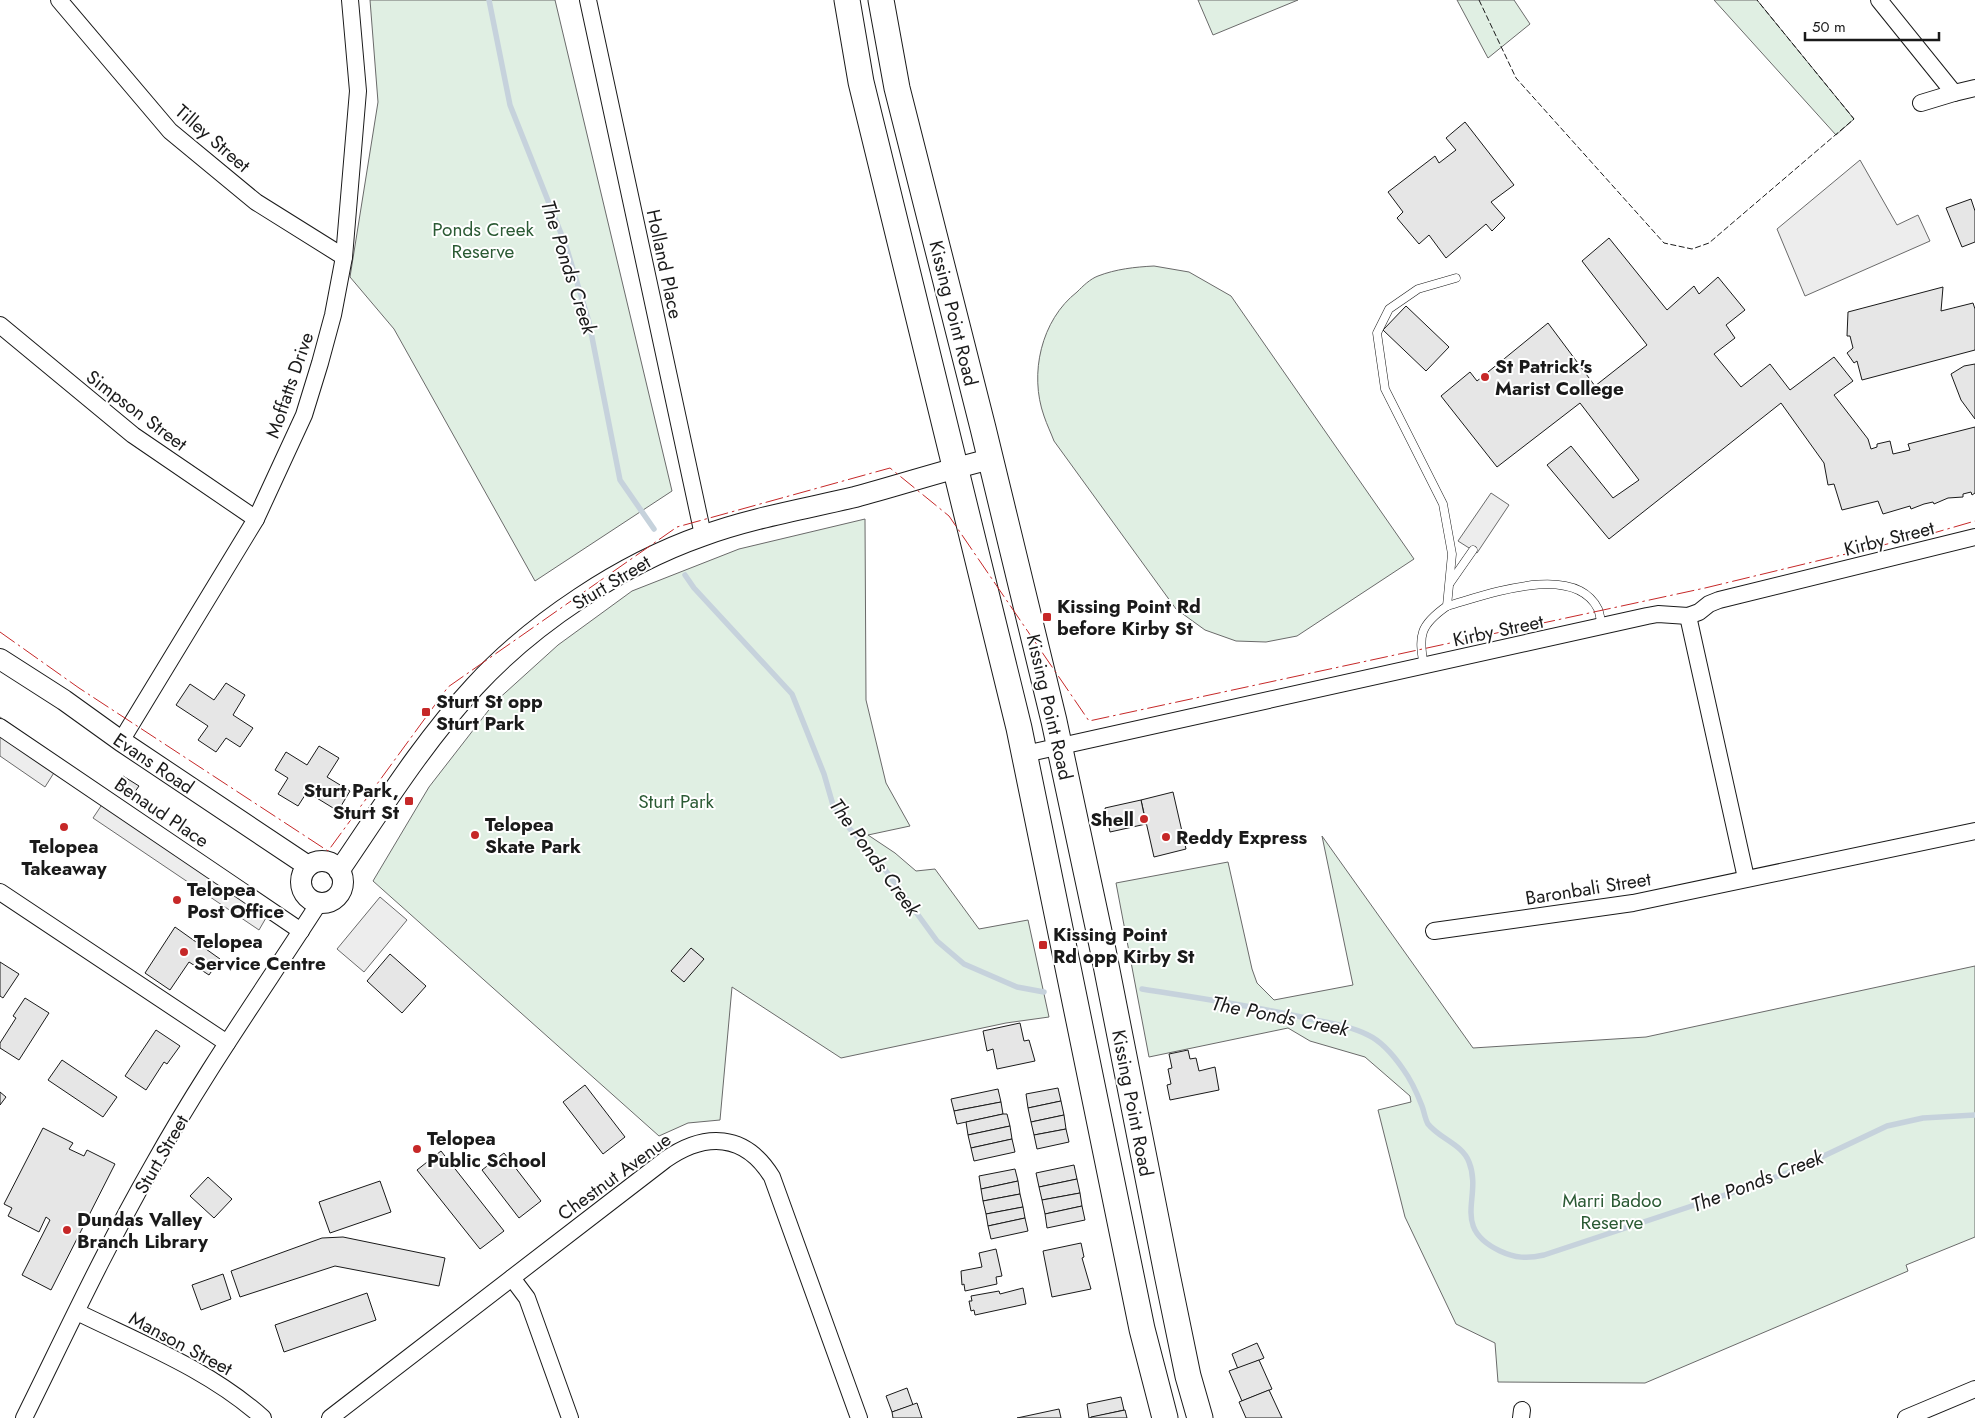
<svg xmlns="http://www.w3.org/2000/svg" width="1975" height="1418" viewBox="0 0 1975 1418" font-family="Jost,sans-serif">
	<rect width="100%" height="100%" fill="#fff"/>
	<g fill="#e0efe3" stroke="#6a6a6a">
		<polygon points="370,0 555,0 672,491 535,581 394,329 350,277 378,102"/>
		<polygon points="1198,0 1298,0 1213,35"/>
		<polygon points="1457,0 1514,0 1530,24 1488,58"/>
		<polygon points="1714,0 1757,0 1854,119 1836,135"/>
		<path d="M 1154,266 L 1189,272 L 1231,296 L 1414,559 L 1297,636 L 1266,642 L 1236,641 L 1205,630 L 1176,609 L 1054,441 C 1051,433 1047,425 1044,416 C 1029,374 1041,320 1077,292 C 1083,286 1090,279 1098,276 C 1116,269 1135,267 1154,266 Z"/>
		<polygon points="865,519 866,700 886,783 910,826 868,835 895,853 916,871 935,869 979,929 1028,920 1049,1017 1006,1023 841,1058 732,987 720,1120 688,1123 659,1136 373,881 429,787 495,702 558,645 632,591 739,549"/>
		<polygon points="1322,836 1473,1048 1646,1037 1975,966 1975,1237 1906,1265 1908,1271 1645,1383 1498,1382 1495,1343 1456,1324 1405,1217 1378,1110 1411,1102 1410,1096 1365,1057 1310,1041 1288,1028 1149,1057 1116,883 1228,862 1252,969 1257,983 1274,1000 1353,985"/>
	</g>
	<g fill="#ededed" stroke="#6a6a6a">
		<polygon points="1860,160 1897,225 1918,215 1930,241 1805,296 1777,229"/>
		<polygon points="1491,493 1509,505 1477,553 1458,541"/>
		<polygon points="0,717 62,760 45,787 0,756"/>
		<polygon points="109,794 274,904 259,930 93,818"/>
		<polygon points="380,897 407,920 364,972 337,949"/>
	</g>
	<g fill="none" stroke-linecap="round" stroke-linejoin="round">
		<g stroke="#c6d2dc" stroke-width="5.5">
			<polyline points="489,0 510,105 566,246 589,322 620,480 654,529"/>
			<polyline points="685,575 694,588 792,694 824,774 833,805 850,829 878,860 937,941 964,964 1017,987 1044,992"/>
			<path d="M 1142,989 C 1198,998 1255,1006 1310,1019 C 1329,1023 1350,1026 1368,1035 C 1383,1042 1394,1056 1403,1069 C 1411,1080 1417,1093 1422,1106 C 1424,1111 1425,1119 1428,1124 C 1440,1139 1462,1144 1469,1162 C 1483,1197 1450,1227 1500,1251 C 1515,1258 1527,1259 1544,1255 L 1746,1188 L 1792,1171 L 1887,1126 L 1923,1118 L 1975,1115"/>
		</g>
	</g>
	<g fill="#e6e6e6" stroke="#1a1a1a">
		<polygon points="1465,122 1514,185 1491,202 1505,218 1492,231 1486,224 1446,258 1429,235 1419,244 1397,218 1403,212 1388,192 1435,156 1439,163 1456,150 1446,138"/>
		<polygon points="1971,199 1975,211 1975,242 1962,247 1946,208"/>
		<polygon points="1609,238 1667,310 1694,286 1699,294 1718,277 1745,310 1726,325 1735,338 1714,354 1741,387 1770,364 1790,390 1834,357 1853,381 1834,395 1868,439 1871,449 1877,447 1877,444 1890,441 1893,454 1910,450 1908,444 1975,427 1975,493 1972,495 1971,492 1963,494 1963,497 1948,498 1934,504 1933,502 1924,504 1911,509 1910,506 1883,514 1878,501 1842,510 1834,484 1828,485 1824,463 1781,403 1609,539 1547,465 1571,446 1613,498 1639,480 1580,403 1497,467 1441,396 1470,372 1477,381 1548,323 1595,386 1647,345 1582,261"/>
		<polygon points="1943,287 1941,311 1973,303 1975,309 1975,350 1862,380 1857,361 1854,363 1847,353 1853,348 1850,336 1847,336 1848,312"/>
		<polygon points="1406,306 1449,347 1426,371 1383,330"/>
		<polygon points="1975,364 1975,419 1961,400 1951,374 1964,366"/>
		<polygon points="226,683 245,695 233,715 253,728 240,747 226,738 216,752 198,740 208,726 176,705 190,684 214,700"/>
		<polygon points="319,746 339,758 327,777 350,791 338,811 307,792 298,806 278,794 288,778 275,770 286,752 307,765"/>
		<polygon points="123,776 139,786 132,796 117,786"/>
		<polygon points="1173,792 1186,849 1154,857 1141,800"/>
		<polygon points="1141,800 1146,824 1110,832 1105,808"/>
		<polygon points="175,927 220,959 209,975 189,962 170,990 145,973"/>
		<polygon points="691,948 704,959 684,982 671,971"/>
		<polygon points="390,954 426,986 402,1013 367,981"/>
		<polygon points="0,962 19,974 3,998 0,996"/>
		<polygon points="25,998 49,1013 19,1060 0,1048 0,1043 16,1018 13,1016"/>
		<polygon points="1020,1023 1024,1041 1029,1040 1035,1061 997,1069 993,1049 987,1051 983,1031"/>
		<polygon points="156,1030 180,1046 167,1064 164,1062 146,1090 125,1076"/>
		<polygon points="1188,1050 1190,1059 1196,1058 1199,1071 1215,1067 1219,1090 1170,1100 1167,1085 1171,1084 1168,1069 1172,1068 1169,1054"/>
		<polygon points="62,1060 117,1097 103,1117 48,1080"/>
		<polygon points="585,1085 625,1137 603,1154 563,1102"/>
		<polygon points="1058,1088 1061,1101 1028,1108 1026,1094"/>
		<polygon points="998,1089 1001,1102 954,1111 951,1099"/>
		<polygon points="0,1092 6,1097 0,1105"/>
		<polygon points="1061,1101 1064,1115 1031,1122 1028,1108"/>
		<polygon points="1001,1102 1003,1114 957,1124 954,1111"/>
		<polygon points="1003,1114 1007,1114 1010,1126 968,1135 966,1122"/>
		<polygon points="1064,1115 1066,1129 1034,1135 1031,1122"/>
		<polygon points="1010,1126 1012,1139 971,1148 968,1135"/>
		<polygon points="43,1128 73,1143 69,1149 84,1156 87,1150 115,1164 51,1290 22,1275 50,1220 46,1217 39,1232 8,1216 12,1208 4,1204"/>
		<polygon points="1066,1129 1069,1142 1037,1149 1034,1135"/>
		<polygon points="1012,1139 1015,1152 974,1161 971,1148"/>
		<polygon points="441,1151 504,1231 480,1249 417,1170"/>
		<polygon points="504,1153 541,1201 519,1218 482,1170"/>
		<polygon points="1074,1165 1077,1179 1039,1187 1036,1173"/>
		<polygon points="1015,1169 1018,1181 981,1189 979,1176"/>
		<polygon points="208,1177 232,1199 214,1218 190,1196"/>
		<polygon points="1077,1179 1080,1193 1042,1200 1039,1187"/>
		<polygon points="380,1181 391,1212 330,1233 319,1202"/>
		<polygon points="1018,1181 1020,1194 983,1201 981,1189"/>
		<polygon points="1080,1193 1082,1206 1045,1214 1042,1200"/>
		<polygon points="1020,1194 1023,1207 986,1214 983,1201"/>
		<polygon points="1082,1206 1085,1220 1047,1228 1045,1214"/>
		<polygon points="1023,1207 1025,1218 988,1226 986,1214"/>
		<polygon points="1025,1218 1028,1231 991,1239 988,1226"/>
		<polygon points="343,1237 445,1258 439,1286 335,1266 240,1297 231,1271 322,1238"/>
		<polygon points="1081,1243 1084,1257 1082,1258 1091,1289 1052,1297 1043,1251"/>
		<polygon points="996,1249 1002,1276 996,1277 997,1284 965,1291 964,1284 962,1285 961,1271 982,1267 979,1253"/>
		<polygon points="223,1274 231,1299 201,1310 192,1285"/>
		<polygon points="1023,1288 1026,1304 975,1315 974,1310 971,1311 969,1301 972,1301 971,1296 999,1291 1000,1294"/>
		<polygon points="367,1293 376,1320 284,1352 275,1325"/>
		<polygon points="1257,1343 1264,1358 1238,1369 1232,1354"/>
		<polygon points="1259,1360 1272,1389 1242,1401 1229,1371"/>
		<polygon points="907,1388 913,1405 892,1412 886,1396"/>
		<polygon points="1269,1390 1282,1418 1246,1418 1239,1402"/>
		<polygon points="1121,1397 1124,1410 1089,1418 1087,1404"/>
		<polygon points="917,1403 922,1418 893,1418 892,1412"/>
		<polygon points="1059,1409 1061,1418 1017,1418"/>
		<polygon points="1125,1410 1127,1418 1091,1418 1091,1417"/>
	</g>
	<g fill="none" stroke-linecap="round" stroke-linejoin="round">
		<g stroke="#1a1a1a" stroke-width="9">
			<g id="service">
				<polyline points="1450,583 1473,550"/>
				<polyline points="1447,606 1452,554 1443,504 1385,389 1377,333 1389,309 1418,289 1456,278"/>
				<path d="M 1424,666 C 1418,635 1420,625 1447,606 C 1484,596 1574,561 1598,609 C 1600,614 1601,622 1602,627"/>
			</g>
		</g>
		<g stroke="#1a1a1a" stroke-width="18">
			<g id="minor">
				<polyline points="59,0 170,131 256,202 344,257"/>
				<polyline points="588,0 703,535"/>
				<polyline points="1879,0 1954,93 1921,103"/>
				<polyline points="1954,93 1975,88"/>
				<polyline points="0,325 133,435 256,519"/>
				<polyline points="1688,616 1746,878"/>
				<polyline points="0,727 301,931"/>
				<polyline points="121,741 256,519 304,415 320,363 333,315 344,257 358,91 350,0"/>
				<polyline points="1025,754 1647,616 1658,614 1688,616 1699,612 1709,604 1719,600 1975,537"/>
				<polyline points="0,892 227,1043"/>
				<polyline points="1434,931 1633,903 1975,831"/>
				<polyline points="512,1278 527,1298 570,1418"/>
				<path d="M 77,1312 C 140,1343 210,1370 263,1418"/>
				<path d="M 24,1418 C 66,1333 106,1247 153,1165 C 203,1075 263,990 319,903"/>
				<path d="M 330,1418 L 665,1160 C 705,1132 745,1133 772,1177 L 859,1418"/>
				<polyline points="1521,1418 1522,1410"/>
				<polyline points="1906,1418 1975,1389"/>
			</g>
		</g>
		<g stroke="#1a1a1a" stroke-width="22">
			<g id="tertiary">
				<polyline points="0,659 64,700 121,741 308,866"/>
				<circle cx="322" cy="882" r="21"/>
				<path d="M 339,871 C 382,808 423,742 475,686 C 533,623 622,564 702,536 C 751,518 804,509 855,497 C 900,485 945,470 991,459"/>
			</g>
		</g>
		<g stroke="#1a1a1a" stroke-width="27">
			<g id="primary">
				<polyline points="847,0 861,82 1019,728 1142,1329 1165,1418"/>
				<polyline points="881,0 897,88 983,428 1054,721 1103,950 1167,1274 1188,1376 1200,1418"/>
			</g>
		</g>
		<use href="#service" stroke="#fff" stroke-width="8"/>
		<use href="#minor" stroke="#fff" stroke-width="16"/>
		<use href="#tertiary" stroke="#fff" stroke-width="20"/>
		<use href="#primary" stroke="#fff" stroke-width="25"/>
		<polyline stroke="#1a1a1a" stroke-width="1" stroke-dasharray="6 2.5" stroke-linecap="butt" points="1479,0 1516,78 1664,243 1692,249 1709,243 1854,119 1757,0"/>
		<polyline stroke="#c62828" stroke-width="1" stroke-dasharray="18 4 2.5 4" stroke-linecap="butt" points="0,632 79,688 328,851 448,687 677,527 890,468 949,516 1089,721 1705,588 1937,532 1975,521"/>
	</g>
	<g fill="#c62828" stroke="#fff" stroke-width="2">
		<circle cx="1485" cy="377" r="5"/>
		<rect x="1042" y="612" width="10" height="10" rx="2.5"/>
		<rect x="421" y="707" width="10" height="10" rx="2.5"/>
		<rect x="404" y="796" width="10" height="10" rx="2.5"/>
		<circle cx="1144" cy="819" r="5"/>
		<circle cx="64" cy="827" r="5"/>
		<circle cx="475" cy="835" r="5"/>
		<circle cx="1166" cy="837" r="5"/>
		<circle cx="177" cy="900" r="5"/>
		<rect x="1038" y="940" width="10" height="10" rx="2.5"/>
		<circle cx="184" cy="952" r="5"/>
		<circle cx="417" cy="1149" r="5"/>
		<circle cx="67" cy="1230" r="5"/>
	</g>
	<g text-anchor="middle" stroke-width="4" stroke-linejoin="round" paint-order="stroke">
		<g font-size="19" fill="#1a1a1a" stroke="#fff">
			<text transform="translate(213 138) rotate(41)" y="7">Tilley Street</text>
			<text transform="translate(665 264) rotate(78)" y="7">Holland Place</text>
			<text transform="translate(954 313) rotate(76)" y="7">Kissing Point Road</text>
			<text transform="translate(289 385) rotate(-71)" y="7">Moffatts Drive</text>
			<text transform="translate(137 410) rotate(37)" y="7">Simpson Street</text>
			<text transform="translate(1889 538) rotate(-14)" y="7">Kirby Street</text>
			<text transform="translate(611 582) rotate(-31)" y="7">Sturt Street</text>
			<text transform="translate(1498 630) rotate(-12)" y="7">Kirby Street</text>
			<text transform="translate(1050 707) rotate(77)" y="7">Kissing Point Road</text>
			<text transform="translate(154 763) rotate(34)" y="7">Evans Road</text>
			<text transform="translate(162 812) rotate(34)" y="7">Benaud Place</text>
			<text transform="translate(1588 888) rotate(-9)" y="7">Baronbali Street</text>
			<text transform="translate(1133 1103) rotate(79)" y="7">Kissing Point Road</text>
			<text transform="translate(161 1154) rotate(-60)" y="7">Sturt Street</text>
			<text transform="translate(614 1176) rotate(-36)" y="7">Chestnut Avenue</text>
			<text transform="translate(181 1343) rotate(28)" y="7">Manson Street</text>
		</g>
		<g font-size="19" fill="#2b5a34" stroke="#fff">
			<text x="483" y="236">Ponds Creek<tspan x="483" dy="22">Reserve</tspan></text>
			<text x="676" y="808">Sturt Park</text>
			<text x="1612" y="1207">Marri Badoo<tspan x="1612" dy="22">Reserve</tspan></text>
		</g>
		<g font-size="19" font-weight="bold" fill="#1a1a1a" stroke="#fff" text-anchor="start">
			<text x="1495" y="373">St Patrick's<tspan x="1495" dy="22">Marist College</tspan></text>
			<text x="1057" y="613">Kissing Point Rd<tspan x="1057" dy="22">before Kirby St</tspan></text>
			<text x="436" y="708">Sturt St opp<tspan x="436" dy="22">Sturt Park</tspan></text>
			<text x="399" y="797" text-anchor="end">Sturt Park,<tspan x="399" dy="22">Sturt St</tspan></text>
			<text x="1134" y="826" text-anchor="end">Shell</text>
			<text x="485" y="831">Telopea<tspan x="485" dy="22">Skate Park</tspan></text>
			<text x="1176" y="844">Reddy Express</text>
			<text x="64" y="853" text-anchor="middle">Telopea<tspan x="64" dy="22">Takeaway</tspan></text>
			<text x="187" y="896">Telopea<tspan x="187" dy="22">Post Office</tspan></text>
			<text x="1053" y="941">Kissing Point<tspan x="1053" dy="22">Rd opp Kirby St</tspan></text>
			<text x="194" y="948">Telopea<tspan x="194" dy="22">Service Centre</tspan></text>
			<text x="427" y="1145">Telopea<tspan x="427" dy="22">Public School</tspan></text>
			<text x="77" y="1226">Dundas Valley<tspan x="77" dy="22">Branch Library</tspan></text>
		</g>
		<g font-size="20" font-style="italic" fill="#1a1a1a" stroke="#fff">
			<text transform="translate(569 267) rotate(72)" y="7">The Ponds Creek</text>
			<text transform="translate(875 857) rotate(54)" y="7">The Ponds Creek</text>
			<text transform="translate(1280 1016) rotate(11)" y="7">The Ponds Creek</text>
			<text transform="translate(1757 1181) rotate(-21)" y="7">The Ponds Creek</text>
		</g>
	</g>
	<path d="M1805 32v8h134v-8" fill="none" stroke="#1a1a1a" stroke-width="2.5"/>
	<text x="1812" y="32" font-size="15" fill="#1a1a1a" stroke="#ffffff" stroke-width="4" paint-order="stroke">50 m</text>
</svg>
